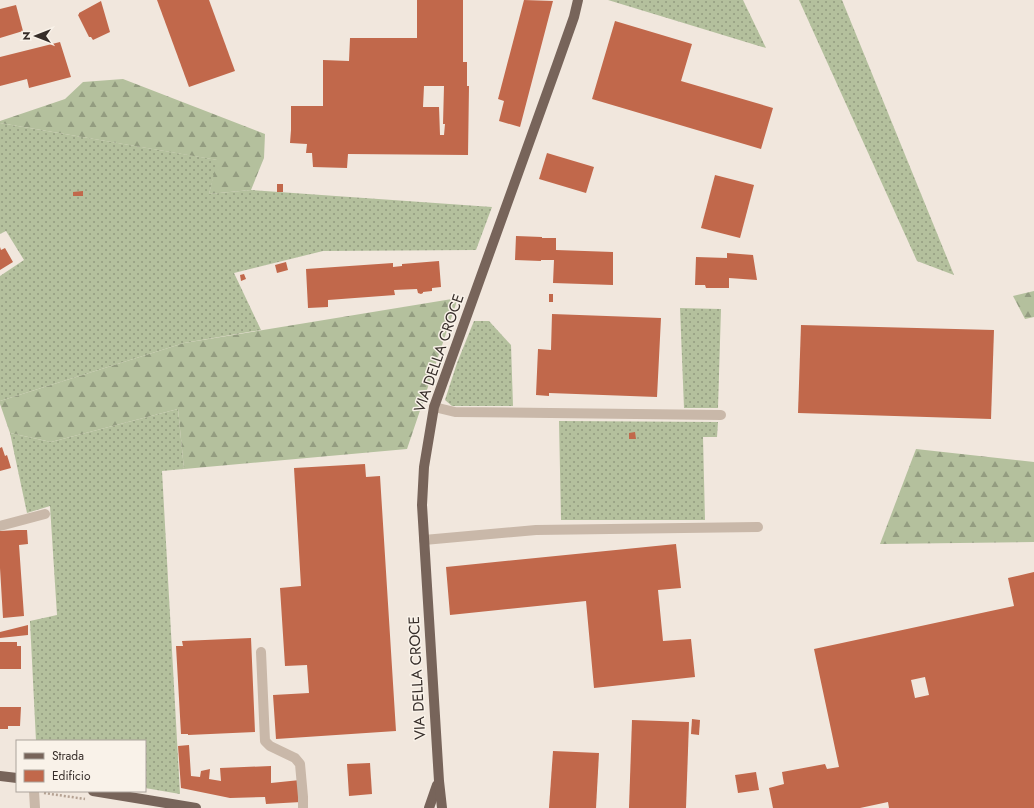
<svg xmlns="http://www.w3.org/2000/svg" width="1034" height="808" viewBox="0 0 1034 808" font-family="Jost,sans-serif">
	<defs>
		<pattern id="grass-dots" width="8" height="8" patternUnits="userSpaceOnUse"><rect width="8" height="8" fill="#b4c09d"/><path d="M2 2h.1M6 6h.1" fill="none" stroke="#939c80" stroke-width="1.8" stroke-linecap="round"/></pattern>
		<pattern id="forest-firs" width="22" height="20" patternUnits="userSpaceOnUse"><rect width="22" height="20" fill="#b4c09d"/><path d="M5 1l3.5 6h-7zM16 11l3.5 6h-7z" fill="#939c80"/></pattern>
	</defs>
	<rect width="100%" height="100%" fill="#f1e7dd"/>
	<g fill="url(#grass-dots)">
		<polygon points="608,0 743,0 766,48"/>
		<polygon points="799,0 842,0 954,275 917,261"/>
		<polygon points="0,123 218,160 209,194 251,190 492,207 476,250 323,251 234,273 261,330 184,343 0,401 0,276 24,260 6,231 0,234"/>
		<polygon points="680,308 721,309 718,408 684,408"/>
		<polygon points="474,321 489,321 511,345 513,406 452,406 445,400 457,363"/>
		<polygon points="178,409 184,469 162,471 180,794 145,788 145,741 36,741 30,621 57,615 50,506 27,513 10,433 51,442"/>
		<polygon points="559,421 718,422 717,437 703,437 705,520 561,520"/>
	</g>
	<g fill="url(#forest-firs)">
		<polygon points="123,79 265,134 264,158 251,190 209,194 217,160 0,123 0,121 65,99 83,82"/>
		<polygon points="1034,291 1034,317 1025,319 1013,296"/>
		<polygon points="458,298 407,449 184,469 178,409 51,442 10,433 0,404 0,401 184,343"/>
		<polygon points="916,449 1034,462 1034,542 880,544"/>
	</g>
	<g fill="#c1684b" fill-rule="evenodd">
		<polygon points="157,0 209,0 235,71 189,87"/>
		<path d="M 417,0 L 463,0 L 463,62 L 467,62 L 467,86 L 469,86 L 468,155 L 348,154 L 347,168 L 313,167 L 312,153 L 306,153 L 307,144 L 290,143 L 291,130 L 291,106 L 323,106 L 323,60 L 349,61 L 350,38 L 417,38 ZM 424,86 L 444,86 L 443,124 L 445,124 L 444,135 L 440,135 L 439,107 L 423,107 Z"/>
		<polygon points="524,0 553,1 520,127 499,121 504,101 498,99"/>
		<polygon points="101,1 110,32 93,40 91,37 89,37 78,15 79,14 79,13"/>
		<polygon points="16,5 23,31 0,38 0,9"/>
		<polygon points="615,21 692,44 681,81 773,108 761,149 592,99"/>
		<polygon points="60,42 71,77 29,88 27,79 0,86 0,57"/>
		<polygon points="547,153 594,167 586,193 539,179"/>
		<polygon points="715,175 754,185 740,238 701,228"/>
		<rect x="277" y="184" width="6" height="8"/>
		<polygon points="83,191 83,196 73,196 73,192"/>
		<polygon points="516,236 542,237 542,238 556,238 556,250 613,252 613,285 553,283 554,260 541,260 541,261 515,260"/>
		<polygon points="0,247 1,250 5,248 13,262 0,270"/>
		<polygon points="727,253 753,255 757,280 729,278 729,288 706,288 705,285 695,285 696,257 727,258"/>
		<polygon points="439,261 441,287 432,288 432,291 423,292 423,293 421,294 418,293 417,289 394,290 395,295 328,300 328,307 308,308 306,269 393,263 393,267 402,266 402,264"/>
		<polygon points="286,262 288,270 277,273 275,265"/>
		<polygon points="244,274 246,279 241,281 240,275"/>
		<rect x="549" y="294" width="4" height="8"/>
		<polygon points="552,314 661,318 657,397 549,393 549,396 536,395 538,349 551,350"/>
		<polygon points="801,325 994,330 991,419 798,413"/>
		<polygon points="635,432 636,439 629,439 629,433"/>
		<polygon points="2,447 5,456 7,455 11,468 0,471 0,448"/>
		<polygon points="365,464 366,477 380,476 396,731 276,739 273,695 309,693 307,665 285,666 280,588 301,586 294,468"/>
		<polygon points="17,530 27,530 28,544 19,545 24,616 3,618 0,568 0,531"/>
		<polygon points="676,544 681,588 658,590 663,641 691,639 695,677 594,688 586,601 450,615 446,567"/>
		<path d="M 1034,572 L 1034,808 L 889,808 L 888,802 L 860,808 L 773,808 L 769,788 L 784,784 L 782,772 L 825,764 L 827,769 L 839,767 L 814,649 L 1014,606 L 1008,578 ZM 925,677 L 929,695 L 915,698 L 911,680 Z"/>
		<polygon points="28,625 28,635 0,638 0,632"/>
		<polygon points="251,638 255,732 188,735 188,734 181,734 176,646 183,646 182,641"/>
		<polygon points="0,642 17,642 17,646 21,646 21,669 0,669"/>
		<polygon points="0,707 21,707 20,726 8,726 8,729 0,729"/>
		<polygon points="692,719 700,720 699,735 691,734"/>
		<polygon points="632,720 689,722 686,808 629,808"/>
		<polygon points="189,745 191,776 200,777 201,771 210,769 209,779 221,781 220,768 271,766 271,783 300,780 301,802 266,804 265,797 230,798 181,788 178,746"/>
		<polygon points="553,751 599,753 596,808 549,808"/>
		<polygon points="370,763 372,794 349,796 347,764"/>
		<polygon points="756,772 759,790 738,793 735,775"/>
	</g>
	<g fill="none" stroke-linecap="round" stroke-linejoin="round">
		<polyline stroke="#b5a293" stroke-width="2.5" stroke-dasharray="2 2" stroke-linecap="butt" points="44,793 85,799"/>
		<g stroke="#c9b8a9" stroke-width="10">
			<polyline points="434,407 455,412 721,415"/>
			<polyline points="0,526 45,514"/>
			<polyline points="424,540 536,530 758,527"/>
			<polyline points="261,652 265,741 270,746 295,758 300,764 303,797 303,808"/>
			<polyline points="34,791 35,808"/>
		</g>
		<g stroke="#77645a" stroke-width="10">
			<polyline points="0,776 17,778"/>
			<polyline points="93,791 196,808"/>
			<polyline points="429,808 437,785"/>
			<polyline points="442,808 439,781 422,505 424,467 434,407 557,65 574,17 578,0"/>
		</g>
	</g>
	<g text-anchor="middle" stroke-width="3" stroke-linejoin="round" paint-order="stroke">
		<g font-size="15" fill="#362d29" stroke="#f9f2e9">
			<text transform="translate(439 353) rotate(-71)" y="5">VIA DELLA CROCE</text>
			<text transform="translate(417 678) rotate(-93)" y="5">VIA DELLA CROCE</text>
		</g>
	</g>
	<rect x="16" y="740" width="130" height="52" fill="#f9f2e9" stroke="#aba39c"/>
	<rect x="24" y="753" width="20" height="6" fill="#77645a" stroke="#aba39c"/>
	<text x="52" y="760" font-size="12" fill="#362d29">Strada</text>
	<rect x="24" y="770" width="20" height="12" fill="#c1684b" stroke="#aba39c"/>
	<text x="52" y="780" font-size="12" fill="#362d29">Edificio</text>
	<g transform="translate(36 36) rotate(270)" stroke="#f9f2e9" stroke-width="3" paint-order="stroke">
	<path d="M0-3L7 15L0 10L-7 15Z" fill="#362d29"/>
	<text y="-6" font-size="11" font-weight="bold" text-anchor="middle" fill="#362d29">N</text>
	</g>
</svg>
